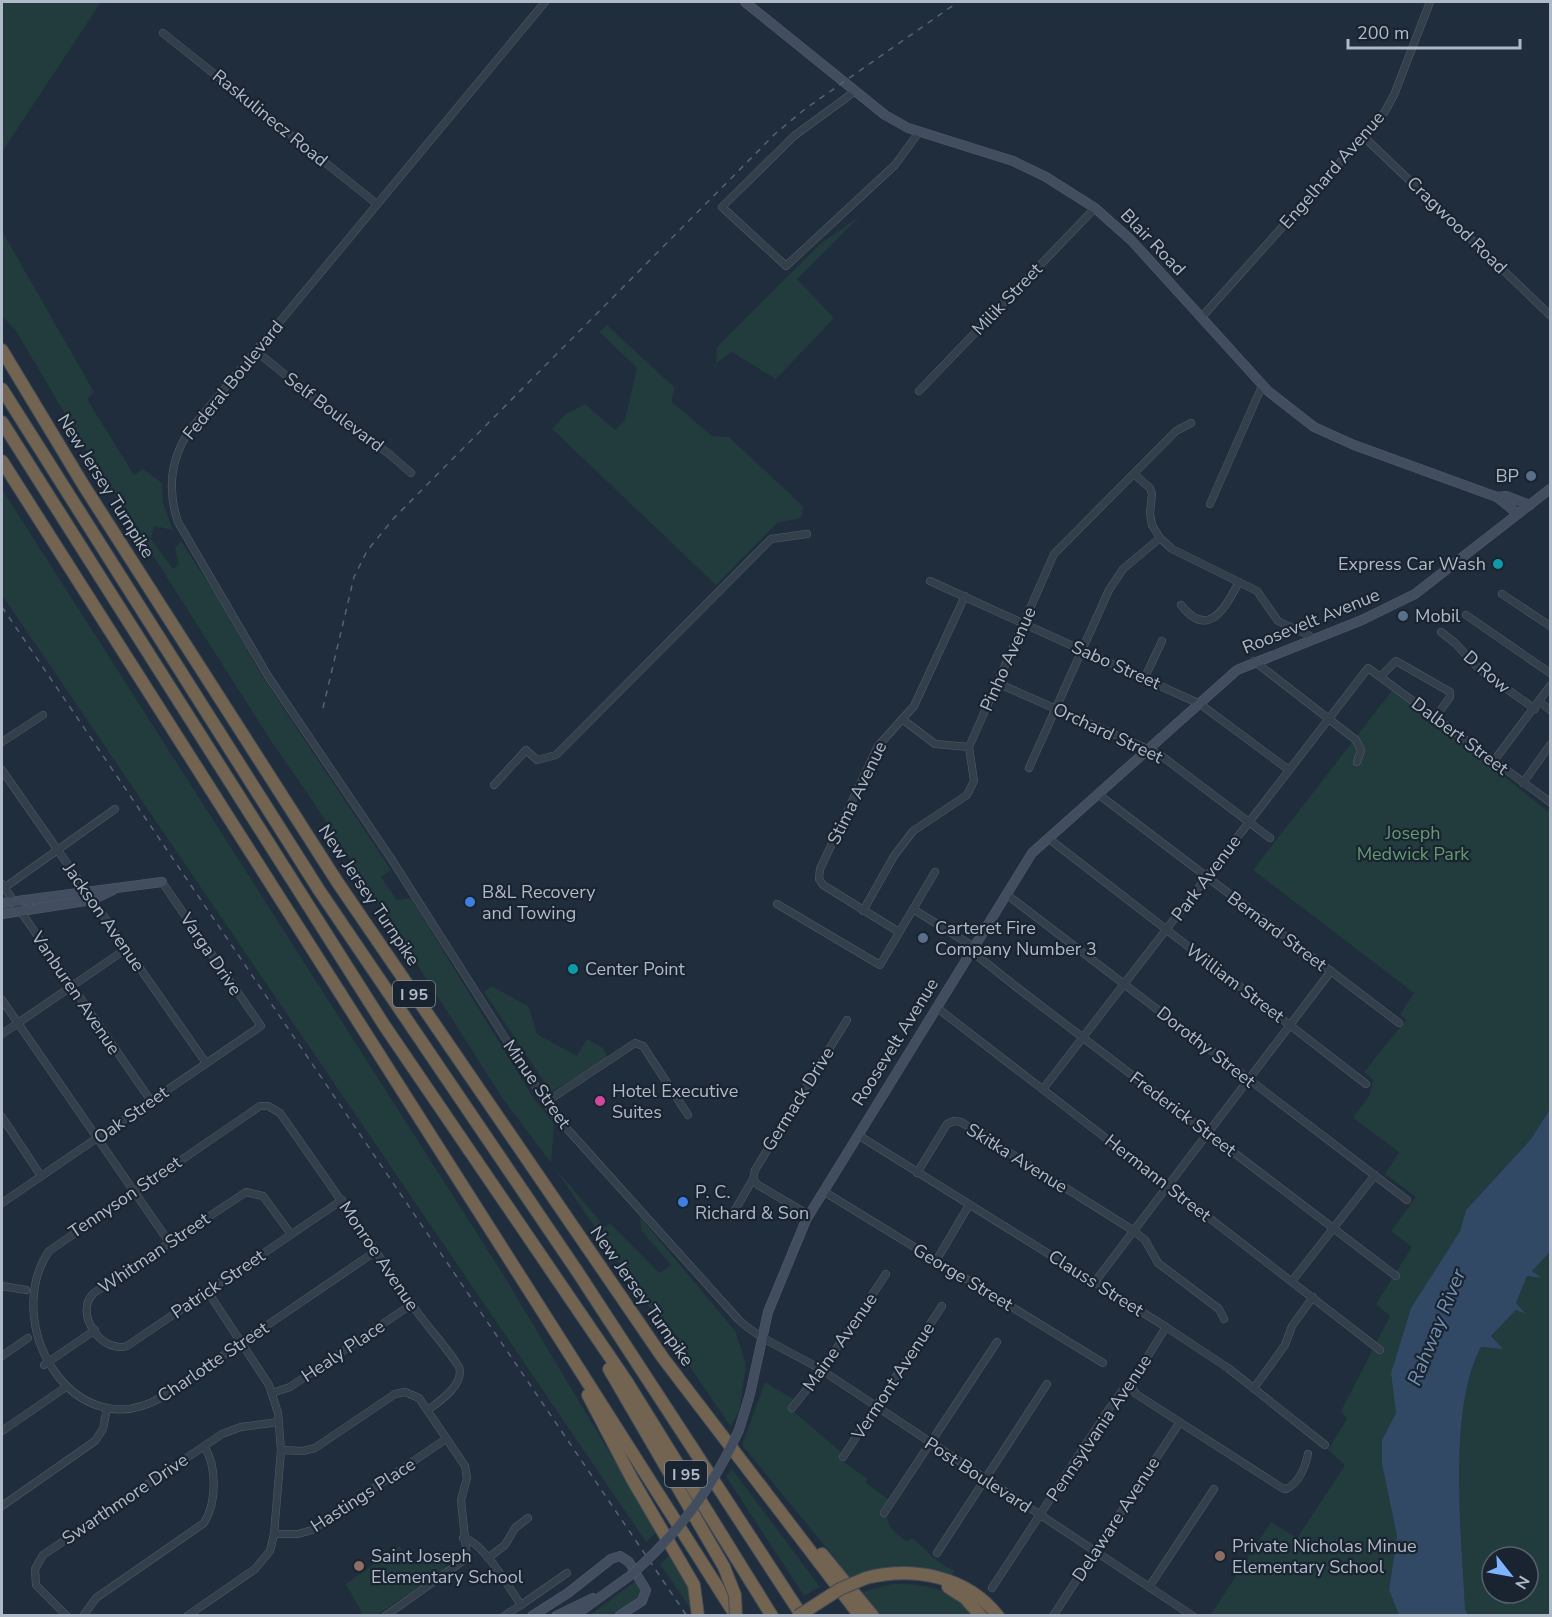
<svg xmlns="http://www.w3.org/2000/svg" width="1552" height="1617" viewBox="0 0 1552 1617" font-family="'Nunito Sans',sans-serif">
	<rect width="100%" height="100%" fill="#202d3c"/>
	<g fill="#223b3d" fill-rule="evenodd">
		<polygon points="2,2 101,2 2,152"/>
		<polygon points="860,216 797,279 834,318 776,379 732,352 716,363 717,347 820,244"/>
		<polygon points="2,231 94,392 87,399 134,475 143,469 162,483 163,503 173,530 154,526 151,539 173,569 179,565 175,548 181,541 216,595 261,674 391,870 381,877 397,900 411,898 534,1099 554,1124 551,1163 503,1099 316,806 273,744 96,466 16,331 2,316"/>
		<polygon points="607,325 675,388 671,401 712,436 729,437 804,507 801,518 777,523 716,585 552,429 566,414 585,404 615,430 625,420 637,368 599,332"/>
		<polygon points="2,489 503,1274 657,1532 646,1542 2,595"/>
		<polygon points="1394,688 1550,813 1550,1109 1531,1139 1466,1210 1460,1231 1411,1308 1391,1373 1396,1413 1382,1440 1382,1464 1397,1536 1389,1590 1399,1615 1210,1616 1271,1522 1297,1538 1345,1465 1328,1450 1347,1419 1341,1411 1390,1316 1376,1304 1412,1247 1391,1231 1416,1197 1385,1174 1399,1152 1353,1118 1369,1096 1373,1080 1364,1072 1406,1020 1400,1014 1414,993 1253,870"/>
		<polygon points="492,986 529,1007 537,1034 577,1056 587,1039 603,1048 608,1059 551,1092 484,992"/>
		<polygon points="554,1167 605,1227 610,1223 659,1273 671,1265 641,1230 640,1217 735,1331 746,1364 740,1408 731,1427"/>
		<path d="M 1550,1252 L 1550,1615 L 1468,1615 L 1465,1609 C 1462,1535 1447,1414 1481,1347 L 1502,1349 L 1491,1336 L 1516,1310 L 1525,1313 L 1516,1303 L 1527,1276 L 1540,1278 L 1532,1271 ZM 1492,1557 L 1528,1557 L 1528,1593 L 1492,1593 Z"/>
		<path d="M 765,1382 L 793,1399 L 793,1411 L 841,1452 L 840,1459 L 868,1479 L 866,1483 L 888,1499 C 886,1524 886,1527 907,1541 L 912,1538 C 925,1547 938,1566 954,1570 L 952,1575 C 913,1564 889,1566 851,1578 L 742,1445 Z"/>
		<polygon points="732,1469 820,1587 804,1596 726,1476"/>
		<polygon points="399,1546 412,1564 432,1552 448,1567 377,1615 363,1615 346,1584"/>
		<polygon points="670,1555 693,1596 694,1614 660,1564"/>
		<path d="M 637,1580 L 641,1593 C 632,1612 608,1615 589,1616 Z"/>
		<path d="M 892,1584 C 923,1583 955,1589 974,1615 L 881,1615 L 862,1592 Z"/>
	</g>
	<path fill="#324965" d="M 1550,1109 L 1550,1252 L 1532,1271 L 1542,1278 L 1527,1276 L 1516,1303 L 1526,1314 L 1516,1310 L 1491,1336 L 1503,1349 L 1481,1347 C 1447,1411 1462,1537 1465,1609 L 1468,1615 L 1399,1615 L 1389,1590 L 1397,1536 L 1382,1464 L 1382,1440 L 1396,1413 L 1391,1373 L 1411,1308 L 1460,1231 L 1466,1210 L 1531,1139 Z"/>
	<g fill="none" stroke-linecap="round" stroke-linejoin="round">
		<g stroke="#525c6a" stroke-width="8">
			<g id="street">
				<path d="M 545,2 L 190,430 C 170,459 167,489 178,522 L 268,676 L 392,860 L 552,1112 L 738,1319 C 759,1340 797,1354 823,1371 C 946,1453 1069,1535 1193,1616"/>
				<polyline points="163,33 377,204"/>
				<polyline points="854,92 794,136 722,207 786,266 895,165 919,132"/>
				<polyline points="1363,136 1550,315"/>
				<polyline points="1201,318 1384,113 1394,95 1430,2"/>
				<polyline points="256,351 348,426 388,453 411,473"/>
				<polyline points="919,391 1095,208"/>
				<polyline points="1135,475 1150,488 1152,494 1150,513 1152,525 1160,538 1172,549 1257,591 1278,621 1310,636 1311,640"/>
				<polyline points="1210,504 1263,384"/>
				<polyline points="930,581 1200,704 1289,770"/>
				<polyline points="1502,594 1550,626"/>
				<path d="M 1181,605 C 1209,641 1226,606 1239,582"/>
				<polyline points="1466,615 1550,673"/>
				<polyline points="1441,632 1455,643 1480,670 1535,709"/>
				<polyline points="1254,661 1356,740 1361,750 1357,762"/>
				<polyline points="1381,676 1396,661 1450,692 1450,697 1435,718"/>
				<polyline points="1145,677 1162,641"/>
				<polyline points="997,683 1159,754 1270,838"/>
				<polyline points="1540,702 1550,710"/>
				<polyline points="902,719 935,744 969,747"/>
				<polyline points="2,742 43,715"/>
				<polyline points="1493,762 1550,686"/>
				<polyline points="1029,768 1109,590 1123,569 1160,538"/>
				<polyline points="2,770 206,1063"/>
				<polyline points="1523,783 1550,745"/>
				<polyline points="494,785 526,750 537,760 556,755 771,539 807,534"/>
				<polyline points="1098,794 1399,1023"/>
				<polyline points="1048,838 1366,1084"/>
				<polyline points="2,884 151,1101"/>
				<polyline points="4,888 115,809"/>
				<polyline points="1006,894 1407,1200"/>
				<polyline points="777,904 880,965 935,872"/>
				<polyline points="913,909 969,944 975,954 1019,989 1396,1276"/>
				<polyline points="863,911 894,856 913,831 967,795 974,781 969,747 1054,554 1176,431 1191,423"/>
				<polyline points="899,932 823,885 819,879 820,869 878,746 914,706 965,596"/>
				<polyline points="2,1000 169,1242"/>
				<polyline points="936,1007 1380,1350"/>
				<polyline points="2,1034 126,949"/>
				<polyline points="1043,1089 1368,668 1550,802"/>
				<polyline points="546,1102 635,1043 643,1046 688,1115"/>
				<polyline points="2,1117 41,1176"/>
				<polyline points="858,1135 1166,1327 1228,1368 1325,1445"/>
				<polyline points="917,1173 947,1124 954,1121 961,1122 1134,1231 1145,1240 1158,1263 1219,1309 1224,1319"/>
				<polyline points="753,1179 758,1185 809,1215"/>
				<polyline points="823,1191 1103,1363"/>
				<polyline points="2,1203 261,1026 162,882"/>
				<polyline points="731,1217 753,1179 755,1170 847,1020"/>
				<path d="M 291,1234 L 263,1196 L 246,1192 L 94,1293 C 73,1312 101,1354 127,1346 L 342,1200"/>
				<path d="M 376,1251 L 162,1397 C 74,1449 0,1324 49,1251 L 260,1106 L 268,1106 L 280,1113 C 326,1178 370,1243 415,1309 C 429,1329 446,1346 459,1367 C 465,1384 440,1401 428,1410"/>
				<polyline points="936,1261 969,1205"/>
				<polyline points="1292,1281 1375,1175"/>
				<polyline points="1094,1283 1331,971"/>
				<polyline points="2,1286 26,1290"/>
				<polyline points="2,1356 28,1338"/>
				<polyline points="44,1365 95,1330"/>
				<path d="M 1130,1385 L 1136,1394 L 1282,1488 L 1286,1489 C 1299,1483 1305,1468 1308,1454"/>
				<polyline points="1254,1388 1285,1345 1292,1326 1313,1297"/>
				<polyline points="272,1393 290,1387 412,1304"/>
				<polyline points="792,1408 822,1370 886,1274"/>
				<polyline points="2,1431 63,1389"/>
				<polyline points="281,1450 303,1451 315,1448 395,1394 405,1392 419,1398 465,1466 467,1478 461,1500 467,1558 385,1616"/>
				<polyline points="843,1457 942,1306"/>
				<polyline points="2,1506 95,1441 103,1429 107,1408"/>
				<polyline points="884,1513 997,1342"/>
				<polyline points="274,1534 298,1534 312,1530 446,1439"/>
				<path d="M 463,1538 C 482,1540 510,1589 521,1605 L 567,1573"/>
				<polyline points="937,1553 1047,1384"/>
				<polyline points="488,1558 505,1545 515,1528 528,1518"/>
				<polyline points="1149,1587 1214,1489"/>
				<polyline points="992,1588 1109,1409 1122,1391 1130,1385 1166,1327"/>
				<polyline points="67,1616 36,1585 35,1569 43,1555 222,1434 241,1427 279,1422"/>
				<path d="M 83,1616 L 96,1598 L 204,1523 C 217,1502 217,1466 204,1446"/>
				<polyline points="187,1616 255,1569 270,1551 274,1534 281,1450 278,1413 269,1385 208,1292"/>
				<polyline points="504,1616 521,1605"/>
				<polyline points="1053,1616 1180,1422"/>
			</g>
		</g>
		<g stroke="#525c6a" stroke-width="10">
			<g id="secondary">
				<polyline points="745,2 885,115 908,128 1013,161 1046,177 1095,208 1132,241 1268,391 1314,427 1354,445 1483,492 1497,497 1506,496 1530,505"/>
				<polyline points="1497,497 1518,514"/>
				<polyline points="2,903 162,882"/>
				<polyline points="2,914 92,900 113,890"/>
				<polyline points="739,1430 750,1394 768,1312 806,1220 1032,853 1237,670 1362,620 1415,594 1550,489"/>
				<polyline points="532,1616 568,1593 611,1559 620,1556 629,1562 646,1590 642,1601 619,1616"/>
				<polyline points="556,1616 593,1598"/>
				<polyline points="574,1616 631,1575"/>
			</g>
		</g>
		<g stroke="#3f4957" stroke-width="14">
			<g id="highway">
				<polyline points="2,350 84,486 338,883 663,1358 860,1616"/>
				<polyline points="2,389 319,890 577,1271 802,1616"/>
				<polyline points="2,422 384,1025 627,1382 772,1616"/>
				<polyline points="2,461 736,1616"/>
				<polyline points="609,1369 724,1567"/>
				<polyline points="588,1395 632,1479 694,1585 698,1616"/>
				<polyline points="822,1554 873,1616"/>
				<path d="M 866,1578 C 913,1566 967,1576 998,1616"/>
				<polyline points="948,1587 965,1598 981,1616"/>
			</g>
		</g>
		<use href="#street" stroke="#343f4c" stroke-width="7"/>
		<use href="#secondary" stroke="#424e5f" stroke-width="9"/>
		<use href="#highway" stroke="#736451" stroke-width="12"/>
		<g stroke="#566374" stroke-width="1.5" stroke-dasharray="6 6" stroke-linecap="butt">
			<polyline points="2,607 687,1616"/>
			<polyline points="323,708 354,577 367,551 394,518 776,133 805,109 958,2"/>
		</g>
		<g stroke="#525c6a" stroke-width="10" stroke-linecap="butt">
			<path id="secondary-bridge" d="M 631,1575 C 678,1533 713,1488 739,1430"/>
		</g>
		<g stroke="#3f4957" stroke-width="14" stroke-linecap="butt">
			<g id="highway-bridge">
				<polyline points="724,1567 735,1595 736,1616"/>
				<polyline points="798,1616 840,1589 866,1578"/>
			</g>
		</g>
		<use href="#secondary-bridge" stroke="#424e5f" stroke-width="9"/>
		<use href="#highway-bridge" stroke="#736451" stroke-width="12"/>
	</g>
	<g fill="#5c6f8a" stroke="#1a2431" stroke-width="2">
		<circle cx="1531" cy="476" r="6"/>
		<circle cx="1403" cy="616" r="6"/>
		<circle cx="923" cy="938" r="6"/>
	</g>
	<g fill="#0f9aa8" stroke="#1a2431" stroke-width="2">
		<circle cx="1498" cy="564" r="6"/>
		<circle cx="573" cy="969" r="6"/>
	</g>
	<g fill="#3f7fe0" stroke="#1a2431" stroke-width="2">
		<circle cx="470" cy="902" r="6"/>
		<circle cx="683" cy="1202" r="6"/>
	</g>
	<circle fill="#d1479c" stroke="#1a2431" stroke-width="2" cx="600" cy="1101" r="6"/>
	<g fill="#8d6e63" stroke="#1a2431" stroke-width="2">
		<circle cx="1220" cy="1556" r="6"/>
		<circle cx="359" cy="1566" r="6"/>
	</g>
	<g text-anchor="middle" stroke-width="4.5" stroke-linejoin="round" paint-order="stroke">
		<g fill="#1a2431" stroke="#828c9b" stroke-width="1.5">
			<rect x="393" y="981" width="42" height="26" rx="4.5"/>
			<rect x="665" y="1461" width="42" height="26" rx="4.5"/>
		</g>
		<g font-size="16" font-weight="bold" fill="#afb9c8">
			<text x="414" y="1000">I 95</text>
			<text x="686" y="1480">I 95</text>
		</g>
		<g font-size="18" fill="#afb9c8" stroke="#1a2431">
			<text transform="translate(270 118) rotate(39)" y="6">Raskulinecz Road</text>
			<text transform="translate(1332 170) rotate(-49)" y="6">Engelhard Avenue</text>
			<text transform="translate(1457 225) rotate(44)" y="6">Cragwood Road</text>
			<text transform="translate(1153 242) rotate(46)" y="6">Blair Road</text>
			<text transform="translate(1007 299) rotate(-46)" y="6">Milik Street</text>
			<text transform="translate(233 380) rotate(-51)" y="6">Federal Boulevard</text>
			<text transform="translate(334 412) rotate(37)" y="6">Self Boulevard</text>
			<text transform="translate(106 486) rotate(58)" y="6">New Jersey Turnpike</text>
			<text transform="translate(1311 621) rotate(-22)" y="6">Roosevelt Avenue</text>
			<text transform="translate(1008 659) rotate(-66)" y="6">Pinho Avenue</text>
			<text transform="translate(1116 665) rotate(24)" y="6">Sabo Street</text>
			<text transform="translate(1487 672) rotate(41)" y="6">D Row</text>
			<text transform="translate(1108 733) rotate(25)" y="6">Orchard Street</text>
			<text transform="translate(1460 736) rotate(37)" y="6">Dalbert Street</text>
			<text transform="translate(857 793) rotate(-64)" y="6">Stima Avenue</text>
			<text transform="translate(1206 878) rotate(-53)" y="6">Park Avenue</text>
			<text transform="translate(369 895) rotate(56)" y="6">New Jersey Turnpike</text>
			<text transform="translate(104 917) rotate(55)" y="6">Jackson Avenue</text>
			<text transform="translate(1277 931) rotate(37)" y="6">Bernard Street</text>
			<text transform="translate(211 954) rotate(56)" y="6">Varga Drive</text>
			<text transform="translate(1235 983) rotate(37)" y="6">William Street</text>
			<text transform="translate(76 993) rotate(56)" y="6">Vanburen Avenue</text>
			<text transform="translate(895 1042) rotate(-58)" y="6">Roosevelt Avenue</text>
			<text transform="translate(1206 1047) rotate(38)" y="6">Dorothy Street</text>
			<text transform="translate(537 1084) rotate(55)" y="6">Minue Street</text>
			<text transform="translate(798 1099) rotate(-58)" y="6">Germack Drive</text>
			<text transform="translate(1183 1114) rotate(37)" y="6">Frederick Street</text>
			<text transform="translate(131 1115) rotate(-35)" y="6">Oak Street</text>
			<text transform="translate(1017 1158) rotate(32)" y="6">Skitka Avenue</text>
			<text transform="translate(1158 1178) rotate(38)" y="6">Hermann Street</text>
			<text transform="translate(125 1197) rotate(-34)" y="6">Tennyson Street</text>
			<text transform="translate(154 1253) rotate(-34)" y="6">Whitman Street</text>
			<text transform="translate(379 1256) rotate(56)" y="6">Monroe Avenue</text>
			<text transform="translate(963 1277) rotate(31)" y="6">George Street</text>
			<text transform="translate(1096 1283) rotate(32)" y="6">Clauss Street</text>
			<text transform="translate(218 1284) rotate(-34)" y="6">Patrick Street</text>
			<text transform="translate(642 1296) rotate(55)" y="6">New Jersey Turnpike</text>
			<text transform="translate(840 1342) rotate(-55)" y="6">Maine Avenue</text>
			<text transform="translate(343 1351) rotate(-34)" y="6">Healy Place</text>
			<text transform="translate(213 1362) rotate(-34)" y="6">Charlotte Street</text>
			<text transform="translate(893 1381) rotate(-57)" y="6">Vermont Avenue</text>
			<text transform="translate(1099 1428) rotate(-56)" y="6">Pennsylvania Avenue</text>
			<text transform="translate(978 1475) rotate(33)" y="6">Post Boulevard</text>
			<text transform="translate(363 1495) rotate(-33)" y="6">Hastings Place</text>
			<text transform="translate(125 1499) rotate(-34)" y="6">Swarthmore Drive</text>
			<text transform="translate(1116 1519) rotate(-57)" y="6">Delaware Avenue</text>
		</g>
		<g font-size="18" fill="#afb9c8" stroke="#1a2431" text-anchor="start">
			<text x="1519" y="482" text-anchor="end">BP</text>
			<text x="1486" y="570" text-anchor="end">Express Car Wash</text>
			<text x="1415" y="622">Mobil</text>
			<text x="482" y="898">B&amp;L Recovery<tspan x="482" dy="21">and Towing</tspan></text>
			<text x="935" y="934">Carteret Fire<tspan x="935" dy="21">Company Number 3</tspan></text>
			<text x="585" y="975">Center Point</text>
			<text x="612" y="1097">Hotel Executive<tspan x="612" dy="21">Suites</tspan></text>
			<text x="695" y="1198">P. C.<tspan x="695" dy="21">Richard &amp; Son</tspan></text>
			<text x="1232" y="1552">Private Nicholas Minue<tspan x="1232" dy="21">Elementary School</tspan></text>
			<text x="371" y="1562">Saint Joseph<tspan x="371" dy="21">Elementary School</tspan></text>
		</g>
		<g font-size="18" fill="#649b6f" stroke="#1a2431">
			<text x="1413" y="839">Joseph<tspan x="1413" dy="21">Medwick Park</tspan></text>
		</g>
		<g font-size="20" font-style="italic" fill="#7491b2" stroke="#1a2431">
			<text transform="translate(1436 1327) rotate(-68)" y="7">Rahway River</text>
		</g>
	</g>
	<rect width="1552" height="1617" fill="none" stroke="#afb9c8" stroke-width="6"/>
	<g transform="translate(1510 1575) rotate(121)"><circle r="28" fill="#1a2431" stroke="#56606d" stroke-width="1.5"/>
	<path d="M0-4.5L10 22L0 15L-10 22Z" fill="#7db3ff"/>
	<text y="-9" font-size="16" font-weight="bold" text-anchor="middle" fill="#afb9c8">N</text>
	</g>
	<path d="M1348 39v9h172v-9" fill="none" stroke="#afb9c8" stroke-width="3"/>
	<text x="1357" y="39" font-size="18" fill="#afb9c8" stroke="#1a2431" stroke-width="4.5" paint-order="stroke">200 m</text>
</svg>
